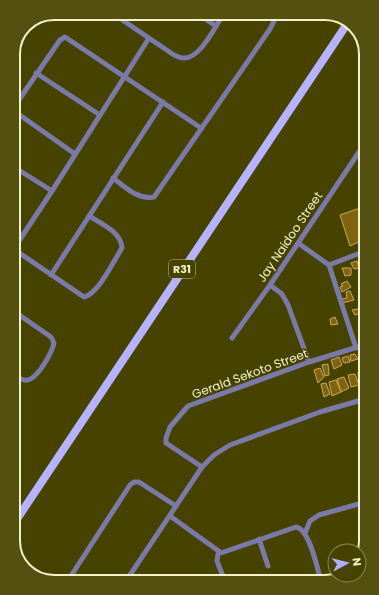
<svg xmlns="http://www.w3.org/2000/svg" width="379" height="595" viewBox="0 0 379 595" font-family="Poppins,sans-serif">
	<rect width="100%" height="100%" fill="#464300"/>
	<g fill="#82630d" stroke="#c9a95e">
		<polygon points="363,207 363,240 350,246 340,215"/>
		<polygon points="364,258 364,265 361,266 359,259"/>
		<polygon points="357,261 359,268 354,269 351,263"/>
		<polygon points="342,268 351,268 351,275 345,276"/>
		<polygon points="347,281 351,287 342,292 340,287 343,286 341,284"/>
		<polygon points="364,286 364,294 361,294 360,287"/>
		<polygon points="350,291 354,300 342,303 342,299 347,298 346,292"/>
		<polygon points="363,308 364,312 355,315 352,310"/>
		<polygon points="335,317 338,324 331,325 330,319"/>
		<polygon points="364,350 364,357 360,358 360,351"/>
		<polygon points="355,354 358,359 351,361 350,355"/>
		<polygon points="348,356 350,362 344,363 342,358"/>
		<polygon points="339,357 342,365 334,369 331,360"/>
		<polygon points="328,364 329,375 325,376 322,365"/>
		<polygon points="320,368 324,377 318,383 314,370"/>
		<polygon points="363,370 365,383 359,385 358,372"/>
		<polygon points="355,374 359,385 351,387 348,375"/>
		<polygon points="344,377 349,388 341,392 337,379"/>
		<polygon points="336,380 341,392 332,396 329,382"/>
		<polygon points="326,383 330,394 324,397 321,384"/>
	</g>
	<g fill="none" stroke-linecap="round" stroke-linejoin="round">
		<g stroke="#7b79a8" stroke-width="5">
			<path d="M 112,13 L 174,55 C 177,56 180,58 183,58 C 200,60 216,25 224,13"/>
			<polyline points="196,13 216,26"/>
			<polyline points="36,73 100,115"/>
			<polyline points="14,107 60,40 65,37 201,128"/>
			<polyline points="14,111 75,154"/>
			<polyline points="14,167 52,191"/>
			<path d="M 113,178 C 125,187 138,200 154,197 L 270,29 L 276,17 L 275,13"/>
			<polyline points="298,243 329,265 356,348"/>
			<polyline points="15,247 52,191 149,38"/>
			<path d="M 15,250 L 84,297 C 99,293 113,262 122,248 C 121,232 102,224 89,216"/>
			<polyline points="329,265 363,252"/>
			<polyline points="51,275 163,102"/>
			<polyline points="270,285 282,294 288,305 309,362"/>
			<path d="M 15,312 L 51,337 L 54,343 C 52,352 38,379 27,380 C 23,381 19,378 16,376"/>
			<polyline points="232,338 270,285 363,146"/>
			<polyline points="361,400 365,413"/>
			<polyline points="202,467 166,443 166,438 170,427 188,406 309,362 364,345"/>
			<polyline points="170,516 220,552"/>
			<polyline points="305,533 310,521 319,515 366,502"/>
			<polyline points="259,539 268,566"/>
			<path d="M 224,579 L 217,561 L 218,554 L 296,527 C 309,529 317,566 320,578"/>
			<polyline points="126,581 202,467 214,455 230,445 320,412 365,399"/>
			<polyline points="67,582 130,485 134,482 139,482 176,506"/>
		</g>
		<polyline stroke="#b6b2fe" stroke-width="8" points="17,519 349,21"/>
	</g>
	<g text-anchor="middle" stroke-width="3" stroke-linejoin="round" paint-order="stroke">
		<rect fill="#464300" stroke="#bebd8d" stroke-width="1" x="169" y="260" width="26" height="18" rx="3"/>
		<g font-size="11" font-weight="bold" fill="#f1f1ca">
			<text x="182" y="273">R31</text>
		</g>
		<g font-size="12" fill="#f1f1ca" stroke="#464300">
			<text transform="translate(290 237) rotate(-56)" y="4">Jay Naidoo Street</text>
			<text transform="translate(250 374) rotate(-20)" y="4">Gerald Sekoto Street</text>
		</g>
	</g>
	<path d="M0 0H379V595H0ZM54 20H325A34 34 0 0 1 359 54V541A34 34 0 0 1 325 575H54A34 34 0 0 1 20 541V54A34 34 0 0 1 54 20Z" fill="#545110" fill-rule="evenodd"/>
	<path fill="none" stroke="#f1f1ca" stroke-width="2" d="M54 20H325A34 34 0 0 1 359 54V541A34 34 0 0 1 325 575H54A34 34 0 0 1 20 541V54A34 34 0 0 1 54 20Z"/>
	<g transform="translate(347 563) rotate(83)"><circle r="19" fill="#464300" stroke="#8a8951"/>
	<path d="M0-3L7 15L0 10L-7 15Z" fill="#b2adfa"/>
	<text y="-6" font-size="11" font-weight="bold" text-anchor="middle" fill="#f1f1ca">N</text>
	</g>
</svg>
